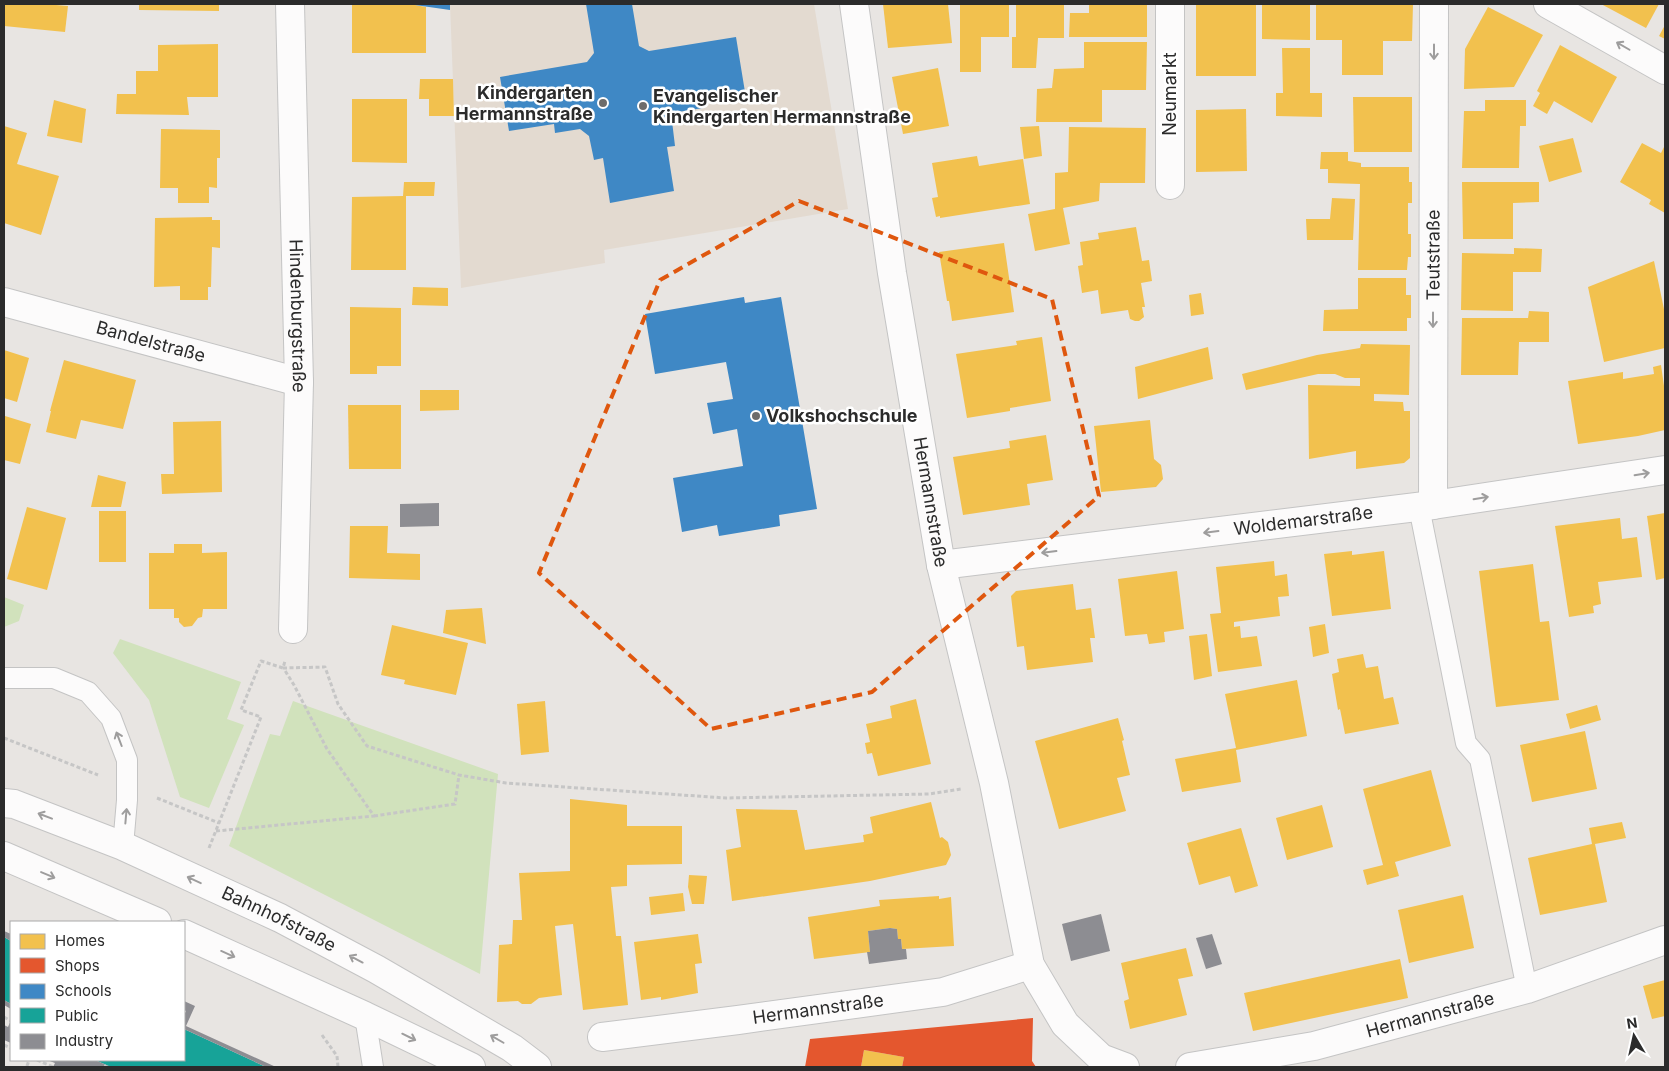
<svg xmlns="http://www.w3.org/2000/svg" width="1669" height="1071" viewBox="0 0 1669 1071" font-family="Inter,sans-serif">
	<rect width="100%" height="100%" fill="#e8e5e2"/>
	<polygon fill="#e3dad0" points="450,4 814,4 848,209 604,250 605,263 461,288"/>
	<g fill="#d1e2bc">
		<polygon points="4,597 24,605 19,621 4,627"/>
		<polygon points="120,639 241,682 227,719 244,725 209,808 180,797 149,700 113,653"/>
		<polygon points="293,701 498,774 480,974 229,846 270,734 280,736"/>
	</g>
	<g fill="#f2c14e">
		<polygon points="4,4 44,4 68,6 65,32 4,26"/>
		<polygon points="139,4 219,4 219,11 139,10"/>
		<polygon points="352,4 415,4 415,5 426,7 426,53 352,53"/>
		<polygon points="883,4 948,4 952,43 888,48"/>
		<polygon points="960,4 1009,4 1009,37 981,37 981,72 960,72"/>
		<polygon points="1016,4 1064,4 1064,38 1038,38 1036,68 1012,68 1012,37 1016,37"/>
		<polygon points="1089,4 1147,4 1147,37 1069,37 1070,13 1089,13"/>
		<rect x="1196" y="4" width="60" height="72"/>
		<polygon points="1262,4 1310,4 1310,40 1262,39"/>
		<polygon points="1316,4 1413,4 1412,41 1383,41 1383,75 1342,75 1342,40 1316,40"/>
		<polygon points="1601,4 1659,4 1646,28"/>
		<polygon points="1488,7 1543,35 1514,87 1464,89 1465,49"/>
		<polygon points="1665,25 1665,39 1659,36"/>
		<polygon points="1084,42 1147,42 1146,90 1102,90 1102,122 1036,122 1037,89 1052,88 1054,69 1084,68"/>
		<polygon points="218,44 218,97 187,97 189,115 116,114 117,94 136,94 136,71 158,71 158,45"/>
		<polygon points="1560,45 1617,77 1592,123 1554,101 1547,114 1533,106 1540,93 1537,91"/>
		<polygon points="1282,48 1310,48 1310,93 1322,93 1322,117 1276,116 1276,93 1283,93"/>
		<polygon points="938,68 949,126 903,134 892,77"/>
		<polygon points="420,79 453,79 454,116 429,116 429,99 419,99"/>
		<polygon points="1353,97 1412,97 1412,152 1354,152"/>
		<polygon points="352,99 407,99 407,163 352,162"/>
		<polygon points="54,100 86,109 82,143 47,136"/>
		<polygon points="1485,100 1526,100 1526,126 1520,126 1519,168 1462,168 1464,111 1485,111"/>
		<polygon points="1246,109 1247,171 1196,172 1196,110"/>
		<polygon points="4,126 27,133 17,164 59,176 41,235 4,223"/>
		<polygon points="1039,126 1042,156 1024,159 1020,127"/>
		<polygon points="1069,127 1146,128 1145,183 1100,183 1099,201 1063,208 1070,244 1035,251 1028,214 1055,209 1055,173 1068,172"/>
		<polygon points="161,129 220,130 220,158 217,158 217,188 209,187 209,203 178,203 178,188 160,188"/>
		<polygon points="1573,138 1582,172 1549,182 1539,146"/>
		<polygon points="1642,143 1661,153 1665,145 1665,213 1649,204 1651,200 1620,182"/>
		<polygon points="1321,152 1348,152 1348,161 1361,163 1361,167 1409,167 1409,182 1412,182 1412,203 1408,203 1408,234 1411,234 1411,257 1408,257 1407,270 1358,270 1360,184 1328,183 1328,169 1320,169"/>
		<polygon points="977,156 979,166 1023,159 1030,204 940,218 940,216 936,217 932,198 938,197 932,163"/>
		<polygon points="404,182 435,182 434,196 406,196 406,270 351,270 352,197 403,196"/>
		<polygon points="1462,182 1539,182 1539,202 1513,203 1513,239 1463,239"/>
		<polygon points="1332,198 1355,199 1353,240 1307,240 1306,219 1330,219"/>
		<polygon points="212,217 212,220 220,220 220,248 212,247 211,287 208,287 208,300 180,300 180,286 154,287 155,218"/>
		<polygon points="1136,227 1142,261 1149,260 1152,281 1141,283 1145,307 1142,307 1144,317 1139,321 1135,321 1130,319 1128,310 1101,314 1098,290 1082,293 1078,266 1083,265 1080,242 1099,239 1098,233"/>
		<polygon points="1004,243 1014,312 952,321 949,301 947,301 939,252"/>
		<polygon points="1514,248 1542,249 1541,272 1513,272 1513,311 1461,310 1462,253 1514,254"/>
		<polygon points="1654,261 1665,314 1665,348 1604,362 1588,287"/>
		<polygon points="1358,278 1406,278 1406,295 1411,295 1411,318 1407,318 1407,331 1323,331 1324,310 1358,309"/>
		<polygon points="413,287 448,288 448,306 412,305"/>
		<polygon points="1201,293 1204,314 1191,316 1189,295"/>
		<polygon points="350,307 401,308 401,366 377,366 377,374 350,374"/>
		<polygon points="1529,311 1549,312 1549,342 1519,342 1518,375 1461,375 1462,318 1528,318"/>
		<polygon points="1042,337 1051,401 1010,408 1010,411 967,418 956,354 1017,345 1016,341"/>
		<polygon points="1361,344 1410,345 1409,395 1374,394 1374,401 1403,402 1404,411 1410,411 1410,458 1404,463 1356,469 1356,451 1309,459 1308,385 1360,386 1360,378 1345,378 1335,374 1318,374 1246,390 1242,374 1317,355 1360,348"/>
		<polygon points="1208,347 1213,379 1138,399 1135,367"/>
		<polygon points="4,350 29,358 17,402 4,398"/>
		<polygon points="64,360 136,380 123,429 81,420 76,439 46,432 51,411 50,411"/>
		<polygon points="1661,365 1665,393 1665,430 1638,436 1578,444 1568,381 1623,372 1623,379 1654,374 1653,367"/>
		<polygon points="420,390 459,390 459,410 420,411"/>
		<polygon points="348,405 401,405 401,469 349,469"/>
		<polygon points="5,416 31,424 20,464 4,460"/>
		<polygon points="1150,420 1154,459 1161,465 1163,479 1156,487 1101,492 1094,426"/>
		<polygon points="221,421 222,492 162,494 161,474 174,474 173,422"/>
		<polygon points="1046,435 1053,480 1027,484 1030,505 963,515 953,457 1010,448 1009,441"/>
		<polygon points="98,475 126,482 121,507 91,507"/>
		<polygon points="27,507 66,518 47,590 7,579"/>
		<rect x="99" y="511" width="27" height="51"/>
		<polygon points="1665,513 1665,578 1656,580 1647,516"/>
		<polygon points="1620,518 1622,539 1637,537 1642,577 1598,582 1601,604 1593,606 1594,613 1569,617 1555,526"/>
		<polygon points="350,526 388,526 387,553 420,554 420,580 349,578"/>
		<polygon points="174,544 202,544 202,553 227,552 227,609 203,609 202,617 198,618 192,626 184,627 179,622 179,618 174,618 174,609 149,609 149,553 174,553"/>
		<polygon points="1352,551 1352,555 1384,551 1391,609 1332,616 1324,554"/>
		<polygon points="1274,561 1275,576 1287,574 1289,596 1278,597 1280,616 1234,622 1234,627 1240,626 1241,638 1257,636 1262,666 1218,672 1210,614 1221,613 1216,567"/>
		<polygon points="1533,564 1540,622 1549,621 1559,700 1496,707 1479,571"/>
		<polygon points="1177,571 1184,629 1164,632 1165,642 1149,644 1147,634 1125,636 1118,579"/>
		<polygon points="1073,584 1076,610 1091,608 1095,638 1090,638 1093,662 1027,670 1024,646 1017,647 1011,596 1016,591"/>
		<polygon points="482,608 486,644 443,633 446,610"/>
		<polygon points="1325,624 1329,653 1313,657 1309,627"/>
		<polygon points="392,625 468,643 456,695 404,684 405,680 381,675"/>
		<polygon points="1207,634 1212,676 1194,680 1189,636"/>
		<polygon points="1363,654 1366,668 1378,666 1384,699 1393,697 1399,724 1345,734 1340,709 1338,710 1332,674 1339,672 1337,659"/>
		<polygon points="1297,680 1307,736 1236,750 1241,782 1182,792 1175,759 1236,748 1225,694"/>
		<polygon points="916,699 931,764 878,776 872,753 867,754 865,743 870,742 866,724 892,718 890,706"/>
		<polygon points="545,701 549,752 521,755 517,704"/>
		<polygon points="1597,705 1601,720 1570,729 1566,714"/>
		<polygon points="1118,718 1124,740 1122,741 1130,775 1117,778 1126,811 1059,829 1035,741"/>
		<polygon points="1585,731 1597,789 1532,802 1520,745"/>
		<polygon points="1431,770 1451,846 1395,862 1399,876 1367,885 1363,870 1383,865 1363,789"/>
		<polygon points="570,799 627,805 627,826 682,826 682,864 627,865 627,886 611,887 616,936 621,936 628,1005 583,1010 573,924 555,926 562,995 539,998 531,1004 522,1004 518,1001 497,1002 499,945 512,944 513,920 522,920 519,873 570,871"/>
		<polygon points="931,802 940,838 942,837 948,842 951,855 946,865 870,881 732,901 726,850 741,847 736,809 797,810 805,850 864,842 863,835 873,833 870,817"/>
		<polygon points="1322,805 1333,847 1287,860 1276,818"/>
		<polygon points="1622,822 1626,838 1595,844 1607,902 1540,915 1528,858 1592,844 1589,828"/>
		<polygon points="1241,828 1258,886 1235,893 1230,876 1199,885 1187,843"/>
		<polygon points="689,875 707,876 704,904 692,904 688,887"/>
		<polygon points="683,893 685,911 651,915 649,897"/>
		<polygon points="1463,895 1474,948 1409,963 1398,910"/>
		<polygon points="939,896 939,899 951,897 954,946 902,949 901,939 898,939 897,929 890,928 868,931 870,952 814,959 808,917 880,906 879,900"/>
		<polygon points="698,934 702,963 695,964 698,993 661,1000 661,997 641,1000 634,942"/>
		<polygon points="1186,948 1193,976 1178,979 1187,1015 1130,1029 1124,1001 1129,999 1121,963"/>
		<polygon points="1400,959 1408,998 1253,1031 1244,993"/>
		<polygon points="1665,980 1665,1016 1652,1019 1643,986"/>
		<polygon points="864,1050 904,1057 902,1067 861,1067"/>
	</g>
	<polygon fill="#e4572e" points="1033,1018 1032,1061 1036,1067 902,1067 904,1057 864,1050 861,1067 805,1067 810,1039"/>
	<g fill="#3f88c5">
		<polygon points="415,4 450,4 450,10 415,5"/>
		<polygon points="586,4 632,4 639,46 649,51 736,37 745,92 701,99 703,108 678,112 672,121 675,146 667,147 674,191 610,203 603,158 594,160 589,136 580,129 555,133 554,124 509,131 500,77 587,62 594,53"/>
		<polygon points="744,297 745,303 781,297 817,509 779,515 780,526 719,536 717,525 682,532 673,478 743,466 737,429 713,434 707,403 733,399 726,362 655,374 645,314"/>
	</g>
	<g fill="#17a398">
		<polygon points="4,937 11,941 11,1004 4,1000"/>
		<polygon points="184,1029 266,1067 111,1067 95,1060 184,1060"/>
	</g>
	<g fill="#8d8d92">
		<polygon points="439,503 439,526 400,527 400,504"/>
		<polygon points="1101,914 1110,951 1071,961 1062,924"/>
		<polygon points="890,928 897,929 898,939 901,939 902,949 906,949 907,959 869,964 867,952 870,952 868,931"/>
		<polygon points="4,931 11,934 11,941 4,937"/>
		<polygon points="1212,934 1222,964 1206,969 1196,938"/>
		<polygon points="4,1000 11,1004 11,1009 4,1005"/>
		<polygon points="184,1001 195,1006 186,1026 276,1067 266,1067 184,1029 184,1015 186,1011 184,1010"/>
		<polygon points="11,1020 11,1043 4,1040 4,1025 8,1027"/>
		<polygon points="47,1060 95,1060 111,1067 53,1067 55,1063"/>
	</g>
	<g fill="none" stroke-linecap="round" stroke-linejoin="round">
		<g stroke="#c4c4c4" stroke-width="22">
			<g id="service">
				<polyline points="1419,507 1466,743 1480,759 1527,989"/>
				<polyline points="4,678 54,678 88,692 111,718 127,760 127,800 123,846"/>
				<polyline points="365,1016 373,1067"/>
			</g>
		</g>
		<g stroke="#c4c4c4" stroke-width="30">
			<g id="minor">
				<path id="s1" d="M 290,4 L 299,382 L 293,629"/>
				<path id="s2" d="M 854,4 L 892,273 L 941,565 L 994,783 L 1030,965 L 1065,1024 L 1101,1058 L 1125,1067"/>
				<polyline points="1170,4 1170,185"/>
				<polyline points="1548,4 1665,70"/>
				<path id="s3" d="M 4,302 L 299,382"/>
				<path id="s4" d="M 1433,505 L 1434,4"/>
				<path id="s5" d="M 941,565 L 1433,505 L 1665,470"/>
				<path id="s6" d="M 602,1037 L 738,1020 L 943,992 L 1030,965"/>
				<path id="s7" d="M 1190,1067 L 1314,1046 L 1527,989 L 1665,940"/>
			</g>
		</g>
		<g stroke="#c4c4c4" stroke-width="30">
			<g id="secondary">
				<path id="s8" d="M 4,803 L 14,804 L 123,846 L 280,918 L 376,969 L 512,1048 L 537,1067"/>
				<polyline points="4,856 157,922"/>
				<polyline points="184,934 365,1016 471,1067"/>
			</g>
		</g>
		<g stroke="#c6c6c6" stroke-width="3" stroke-dasharray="4 2.5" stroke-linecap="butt">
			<polyline points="283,668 325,667 338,704 367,746 459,775 506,783 726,798 929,794 961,789"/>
			<polyline points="4,738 98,775"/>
			<polyline points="157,798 219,823"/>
			<polyline points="374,816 455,804 459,775"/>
			<polyline points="216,831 374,816 327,749 294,685 284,669"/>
			<polyline points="209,848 261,717 241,710 261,661 283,668 285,661"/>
			<polyline points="4,1017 11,1021"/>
			<polyline points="322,1035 337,1056 338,1067"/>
			<polyline points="4,1045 11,1048"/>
			<polyline points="37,1060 53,1067"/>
			<polyline points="27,1066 29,1060"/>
			<polyline points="105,1067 106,1065"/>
		</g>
		<use href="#service" stroke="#fcfbfb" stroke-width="20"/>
		<use href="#minor" stroke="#fcfbfb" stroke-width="28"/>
		<use href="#secondary" stroke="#fcfbfb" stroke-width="28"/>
	</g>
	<defs><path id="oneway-shaft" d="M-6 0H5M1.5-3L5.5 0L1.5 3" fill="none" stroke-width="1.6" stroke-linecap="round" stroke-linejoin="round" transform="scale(1.25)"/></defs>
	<g stroke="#9e9d9d">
		<use href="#oneway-shaft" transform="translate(1623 46) rotate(-150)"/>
		<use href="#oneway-shaft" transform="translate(1434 52) rotate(90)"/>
		<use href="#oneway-shaft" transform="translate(1433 320) rotate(90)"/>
		<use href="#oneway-shaft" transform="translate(1642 474) rotate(-9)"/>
		<use href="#oneway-shaft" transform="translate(1481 498) rotate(-9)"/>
		<use href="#oneway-shaft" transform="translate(1211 532) rotate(173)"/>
		<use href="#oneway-shaft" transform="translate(1049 552) rotate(173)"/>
		<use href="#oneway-shaft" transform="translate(119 739) rotate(-111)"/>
		<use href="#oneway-shaft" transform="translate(45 816) rotate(-159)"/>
		<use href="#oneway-shaft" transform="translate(126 816) rotate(-85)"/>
		<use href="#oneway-shaft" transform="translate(48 875) rotate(23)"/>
		<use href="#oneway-shaft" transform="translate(194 880) rotate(-155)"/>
		<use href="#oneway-shaft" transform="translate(228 954) rotate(24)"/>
		<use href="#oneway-shaft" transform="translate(356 959) rotate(-152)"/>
		<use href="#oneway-shaft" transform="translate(409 1037) rotate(26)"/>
		<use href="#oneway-shaft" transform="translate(497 1039) rotate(-150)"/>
	</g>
	<path fill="none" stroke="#df570e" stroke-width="4" stroke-dasharray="10 6" stroke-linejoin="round" d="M 799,201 L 1052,299 L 1099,496 L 872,692 L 711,729 L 539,573 L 660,280 Z"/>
	<g fill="#6d6c6b" stroke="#fff" stroke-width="2">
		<circle cx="603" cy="103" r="5"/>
		<circle cx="643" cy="106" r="5"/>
		<circle cx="756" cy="416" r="5"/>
	</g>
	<g text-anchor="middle" stroke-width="5" stroke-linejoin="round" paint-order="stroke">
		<g font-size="18" font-weight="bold" fill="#2b2b2b" stroke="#fff" text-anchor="start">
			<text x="593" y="99" text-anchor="end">Kindergarten<tspan x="593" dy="21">Hermannstraße</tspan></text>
			<text x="653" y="102">Evangelischer<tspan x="653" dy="21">Kindergarten Hermannstraße</tspan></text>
			<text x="766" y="422">Volkshochschule</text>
		</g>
		<g font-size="18" fill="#2b2b2b" stroke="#fff">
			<text transform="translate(1170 94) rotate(-90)" y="6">Neumarkt</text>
			<text dy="6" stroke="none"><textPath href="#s4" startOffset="250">Teutstraße</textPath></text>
			<text dy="6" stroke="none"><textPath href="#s1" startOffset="312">Hindenburgstraße</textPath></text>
			<text dy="6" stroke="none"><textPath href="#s3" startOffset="152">Bandelstraße</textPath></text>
			<text dy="6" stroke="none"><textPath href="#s2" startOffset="504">Hermannstraße</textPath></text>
			<text dy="6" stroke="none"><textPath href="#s5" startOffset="365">Woldemarstraße</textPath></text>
			<text dy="6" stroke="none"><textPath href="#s8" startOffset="299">Bahnhofstraße</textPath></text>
			<text dy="6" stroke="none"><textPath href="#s6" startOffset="218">Hermannstraße</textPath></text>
			<text dy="6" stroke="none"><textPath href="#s7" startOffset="246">Hermannstraße</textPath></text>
		</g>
	</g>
	<rect width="1669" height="1071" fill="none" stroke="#2b2b2b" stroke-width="10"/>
	<rect x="10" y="921" width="175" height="140" fill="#ffffff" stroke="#aaaaaa"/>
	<rect x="20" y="934" width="25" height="15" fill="#f2c14e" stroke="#aaaaaa"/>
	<text x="55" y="946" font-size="15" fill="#2b2b2b">Homes</text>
	<rect x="20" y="958" width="25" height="15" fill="#e4572e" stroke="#aaaaaa"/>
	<text x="55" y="971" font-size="15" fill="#2b2b2b">Shops</text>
	<rect x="20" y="984" width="25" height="15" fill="#3f88c5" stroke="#aaaaaa"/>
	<text x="55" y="996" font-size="15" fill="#2b2b2b">Schools</text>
	<rect x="20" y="1008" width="25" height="15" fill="#17a398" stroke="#aaaaaa"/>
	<text x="55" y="1021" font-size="15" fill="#2b2b2b">Public</text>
	<rect x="20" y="1034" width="25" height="15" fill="#8d8d92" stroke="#aaaaaa"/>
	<text x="55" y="1046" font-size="15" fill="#2b2b2b">Industry</text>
	<g transform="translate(1634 1036) rotate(351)" stroke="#ffffff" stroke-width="4" paint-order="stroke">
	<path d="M0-4L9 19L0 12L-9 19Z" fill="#2b2b2b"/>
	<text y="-8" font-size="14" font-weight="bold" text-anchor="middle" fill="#2b2b2b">N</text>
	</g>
</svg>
